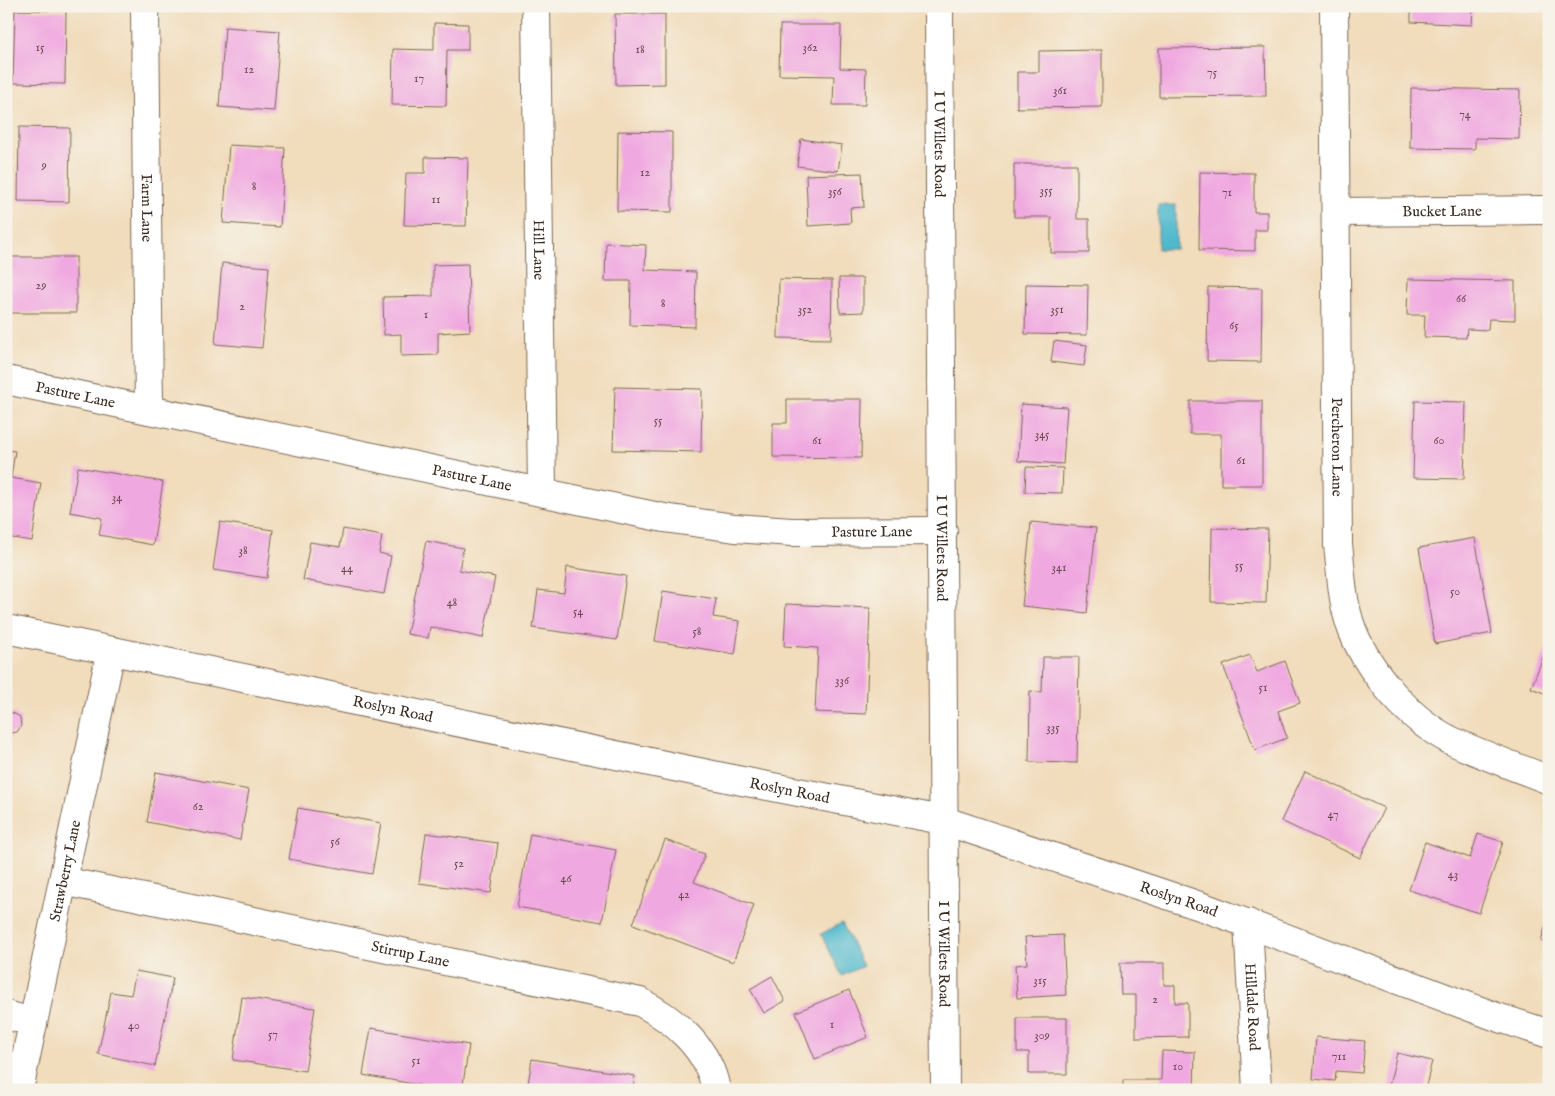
<svg xmlns="http://www.w3.org/2000/svg" width="1555" height="1096" viewBox="0 0 1555 1096" font-family="'IM FELL English',serif">
	<rect width="100%" height="100%" fill="#f7f3e8"/>
	<filter id="ink" filterUnits="userSpaceOnUse"><feTurbulence type="fractalNoise" baseFrequency=".02" numOctaves="2"/><feDisplacementMap in="SourceGraphic" scale="10" xChannelSelector="R" yChannelSelector="G"/><feConvolveMatrix kernelMatrix="1 2 1 2 8 2 1 2 1" color-interpolation-filters="sRGB"/></filter>
	<filter id="wash" filterUnits="userSpaceOnUse"><feTurbulence type="fractalNoise" baseFrequency=".0096" numOctaves="4" result="noise"/><feDisplacementMap in="SourceGraphic" scale="20" xChannelSelector="R" yChannelSelector="G"/><feGaussianBlur stdDeviation="1.12" result="paint"/><feColorMatrix in="noise" values="0 0 0 0 0 0 0 0 0 0 0 0 0 0 0 0 0 1.4 0 .05"/><feComposite in="paint" operator="in"/></filter>
	<g filter="url(#wash)">
		<rect width="100%" height="100%" fill="#f1dcbb"/>
		<g fill="#50b9cd" stroke="#467276">
			<rect x="1158" y="205" width="18" height="44"/>
			<polygon points="842,923 863,966 842,976 821,934"/>
		</g>
		<g id="blocks">
			<g fill="#f0a8e0">
				<polygon points="1411,6 1473,6 1472,25 1411,22"/>
				<polygon points="15,10 66,11 65,84 13,83"/>
				<polygon points="615,14 665,14 665,84 616,85"/>
				<polygon points="434,23 468,24 468,50 447,50 446,106 392,105 393,49 434,50"/>
				<polygon points="780,25 841,25 840,68 866,69 865,105 833,105 834,76 779,75"/>
				<polygon points="225,27 280,31 274,111 219,107"/>
				<polygon points="1265,47 1266,96 1159,97 1159,48"/>
				<polygon points="1102,50 1102,107 1017,108 1017,72 1039,72 1039,51"/>
				<polygon points="1411,88 1520,90 1519,139 1475,138 1475,149 1410,148"/>
				<polygon points="19,127 70,128 69,202 18,201"/>
				<polygon points="618,131 672,132 672,212 617,211"/>
				<polygon points="801,139 842,145 838,171 797,166"/>
				<polygon points="229,145 285,148 280,227 223,223"/>
				<polygon points="425,157 468,158 466,226 404,225 406,173 425,173"/>
				<polygon points="1014,164 1077,164 1077,219 1089,219 1089,253 1051,253 1051,217 1014,217"/>
				<polygon points="1200,172 1254,173 1254,212 1267,212 1267,230 1255,230 1255,251 1199,250"/>
				<polygon points="862,173 864,207 850,208 851,223 808,226 806,175"/>
				<polygon points="606,243 646,245 645,270 696,272 695,327 630,325 631,281 605,281"/>
				<rect x="6" y="257" width="70" height="56"/>
				<polygon points="222,263 269,267 262,348 215,344"/>
				<polygon points="468,264 470,331 438,333 438,355 401,356 401,334 384,335 383,297 433,296 433,265"/>
				<polygon points="839,278 863,278 863,312 840,313"/>
				<polygon points="779,279 832,280 831,339 778,338"/>
				<polygon points="1408,279 1515,281 1515,320 1489,319 1488,330 1467,329 1466,338 1424,337 1425,315 1407,315"/>
				<polygon points="1026,284 1088,285 1087,335 1025,334"/>
				<polygon points="1208,287 1262,288 1261,362 1207,361"/>
				<polygon points="1054,341 1087,345 1084,366 1051,362"/>
				<polygon points="615,387 702,389 701,452 613,450"/>
				<polygon points="787,399 862,399 861,458 773,457 773,423 787,423"/>
				<polygon points="1190,401 1262,401 1262,485 1221,485 1221,434 1190,434"/>
				<polygon points="1415,401 1466,402 1464,479 1413,478"/>
				<polygon points="1021,404 1067,407 1063,464 1018,461"/>
				<polygon points="6,450 15,451 11,478 41,483 32,541 6,537"/>
				<polygon points="78,467 163,482 153,545 99,535 102,518 70,512"/>
				<polygon points="1026,467 1063,468 1062,493 1025,492"/>
				<polygon points="220,522 273,530 267,578 213,570"/>
				<polygon points="1031,522 1096,528 1087,613 1022,606"/>
				<polygon points="1212,528 1268,529 1266,603 1211,602"/>
				<polygon points="343,529 382,536 379,553 391,556 384,594 303,580 310,542 340,547"/>
				<polygon points="1475,538 1492,633 1435,644 1419,548"/>
				<polygon points="426,541 463,548 459,570 495,577 483,638 430,627 428,638 407,634"/>
				<polygon points="567,567 626,576 617,640 533,628 538,590 564,593"/>
				<polygon points="663,591 716,599 713,617 740,621 735,654 655,641"/>
				<polygon points="786,604 870,608 866,714 815,712 818,648 784,646"/>
				<polygon points="1549,642 1549,695 1531,688"/>
				<polygon points="1250,655 1257,672 1285,661 1300,703 1278,711 1287,738 1255,750 1223,665"/>
				<polygon points="1043,657 1079,657 1077,763 1029,762 1030,691 1042,692"/>
				<polygon points="6,713 13,713 20,717 21,726 17,732 11,733 7,752"/>
				<polygon points="1305,771 1384,808 1360,858 1281,821"/>
				<polygon points="156,772 249,790 240,840 147,822"/>
				<polygon points="298,808 381,823 372,874 289,859"/>
				<polygon points="426,833 498,843 491,893 419,883"/>
				<polygon points="530,834 616,850 602,922 517,907"/>
				<polygon points="1478,834 1503,842 1479,913 1409,890 1425,842 1470,858"/>
				<polygon points="665,840 705,854 694,882 754,905 733,962 633,924"/>
				<polygon points="1548,917 1549,917 1549,943 1541,941"/>
				<polygon points="1063,935 1066,995 1017,998 1015,965 1027,964 1025,937"/>
				<polygon points="1120,963 1164,963 1164,985 1175,985 1175,1003 1188,1003 1188,1037 1136,1038 1136,995 1121,995"/>
				<polygon points="136,971 173,978 155,1066 98,1054 111,992 131,995"/>
				<polygon points="772,976 785,1001 764,1013 750,989"/>
				<polygon points="849,990 868,1037 815,1059 796,1012"/>
				<polygon points="242,997 315,1008 305,1071 233,1060"/>
				<polygon points="1017,1018 1067,1018 1067,1074 1029,1074 1029,1052 1017,1052"/>
				<polygon points="371,1028 469,1045 462,1090 447,1090 363,1075"/>
				<polygon points="1316,1037 1365,1041 1362,1073 1336,1071 1335,1081 1313,1079"/>
				<polygon points="1162,1051 1195,1052 1194,1090 1123,1090 1123,1080 1161,1080"/>
				<polygon points="1397,1053 1432,1061 1425,1090 1408,1088 1407,1090 1388,1090"/>
				<polygon points="532,1059 635,1076 633,1090 527,1090"/>
			</g>
		</g>
	</g>
	<g filter="url(#ink)">
		<use href="#blocks" fill-opacity="0" stroke="#7b6855" stroke-width="1"/>
		<g fill="none" stroke-linecap="round" stroke-linejoin="round">
			<g stroke="#7b6855" stroke-width="30">
				<g id="minor">
					<path id="s1" d="M 145,6 L 149,410"/>
					<path id="s2" d="M 536,6 L 542,492"/>
					<path id="s3" d="M 1334,6 L 1338,545 C 1341,567 1341,591 1347,613 C 1358,660 1406,718 1450,740 C 1482,755 1516,767 1549,780"/>
					<path id="s4" d="M 1336,212 L 1549,210"/>
					<path id="s5" d="M 6,380 L 664,518 L 735,528 L 792,532 L 943,531"/>
					<path id="s6" d="M 63,881 L 640,1002 C 675,1020 709,1049 716,1090"/>
					<path id="s7" d="M 1248,923 L 1257,1090"/>
					<polyline points="6,1015 33,1022"/>
					<path id="s8" d="M 19,1090 L 111,651"/>
				</g>
			</g>
			<g stroke="#7b6855" stroke-width="30">
				<g id="major">
					<path id="s9" d="M 939,6 L 945,1090"/>
					<path id="s10" d="M 6,629 L 742,781 L 942,820 L 1206,908 L 1494,1016 L 1549,1034"/>
				</g>
			</g>
			<use href="#minor" stroke="#fff" stroke-width="28"/>
			<use href="#major" stroke="#fff" stroke-width="28"/>
		</g>
	</g>
	<g text-anchor="middle" stroke-width="5" stroke-linejoin="round" paint-order="stroke">
		<g font-size="12" fill="#684a4e">
			<text x="40" y="51">15</text>
			<text x="810" y="51">362</text>
			<text x="640" y="53">18</text>
			<text x="249" y="73">12</text>
			<text x="1212" y="76">75</text>
			<text x="419" y="82">17</text>
			<text x="1060" y="94">361</text>
			<text x="1465" y="118">74</text>
			<text x="44" y="169">9</text>
			<text x="645" y="176">12</text>
			<text x="254" y="190">8</text>
			<text x="1046" y="194">355</text>
			<text x="835" y="195">356</text>
			<text x="1227" y="196">71</text>
			<text x="436" y="203">11</text>
			<text x="41" y="289">29</text>
			<text x="1461" y="302">66</text>
			<text x="663" y="307">8</text>
			<text x="242" y="310">2</text>
			<text x="805" y="313">352</text>
			<text x="1057" y="313">351</text>
			<text x="426" y="318">1</text>
			<text x="1234" y="329">65</text>
			<text x="658" y="424">55</text>
			<text x="1042" y="438">345</text>
			<text x="817" y="444">61</text>
			<text x="1439" y="444">60</text>
			<text x="1241" y="464">61</text>
			<text x="117" y="501">34</text>
			<text x="243" y="554">38</text>
			<text x="1239" y="569">55</text>
			<text x="1059" y="571">341</text>
			<text x="347" y="572">44</text>
			<text x="1455" y="595">50</text>
			<text x="452" y="606">48</text>
			<text x="578" y="615">54</text>
			<text x="697" y="635">58</text>
			<text x="842" y="684">336</text>
			<text x="1263" y="691">51</text>
			<text x="1053" y="731">335</text>
			<text x="198" y="810">62</text>
			<text x="1333" y="818">47</text>
			<text x="335" y="845">56</text>
			<text x="459" y="867">52</text>
			<text x="1453" y="878">43</text>
			<text x="566" y="882">46</text>
			<text x="684" y="898">42</text>
			<text x="1040" y="984">315</text>
			<text x="1155" y="1003">2</text>
			<text x="832" y="1028">1</text>
			<text x="134" y="1029">40</text>
			<text x="273" y="1038">57</text>
			<text x="1042" y="1039">309</text>
			<text x="1339" y="1060">711</text>
			<text x="416" y="1064">51</text>
			<text x="1178" y="1070">10</text>
		</g>
		<g font-size="15" fill="#3b2a1e" stroke="#f7f3e8">
			<text dy="5" stroke="none"><textPath href="#s9" startOffset="138">I U Willets Road</textPath></text>
			<text dy="5" stroke="none"><textPath href="#s1" startOffset="202">Farm Lane</textPath></text>
			<text dy="5" stroke="none"><textPath href="#s4" startOffset="106">Bucket Lane</textPath></text>
			<text dy="5" stroke="none"><textPath href="#s2" startOffset="244">Hill Lane</textPath></text>
			<text dy="5" stroke="none"><textPath href="#s5" startOffset="71">Pasture Lane</textPath></text>
			<text dy="5" stroke="none"><textPath href="#s3" startOffset="441">Percheron Lane</textPath></text>
			<text dy="5" stroke="none"><textPath href="#s5" startOffset="476">Pasture Lane</textPath></text>
			<text dy="5" stroke="none"><textPath href="#s5" startOffset="881">Pasture Lane</textPath></text>
			<text dy="5" stroke="none"><textPath href="#s9" startOffset="542">I U Willets Road</textPath></text>
			<text dy="5" stroke="none"><textPath href="#s10" startOffset="395">Roslyn Road</textPath></text>
			<text dy="5" stroke="none"><textPath href="#s10" startOffset="800">Roslyn Road</textPath></text>
			<text dy="5" stroke="none"><textPath href="#s8" startOffset="224">Strawberry Lane</textPath></text>
			<text dy="5" stroke="none"><textPath href="#s10" startOffset="1205">Roslyn Road</textPath></text>
			<text dy="5" stroke="none"><textPath href="#s9" startOffset="948">I U Willets Road</textPath></text>
			<text dy="5" stroke="none"><textPath href="#s6" startOffset="355">Stirrup Lane</textPath></text>
			<text dy="5" stroke="none"><textPath href="#s7" startOffset="84">Hilldale Road</textPath></text>
		</g>
	</g>
	<rect width="1555" height="1096" fill="none" stroke="#f7f3e8" stroke-width="25"/>
</svg>
